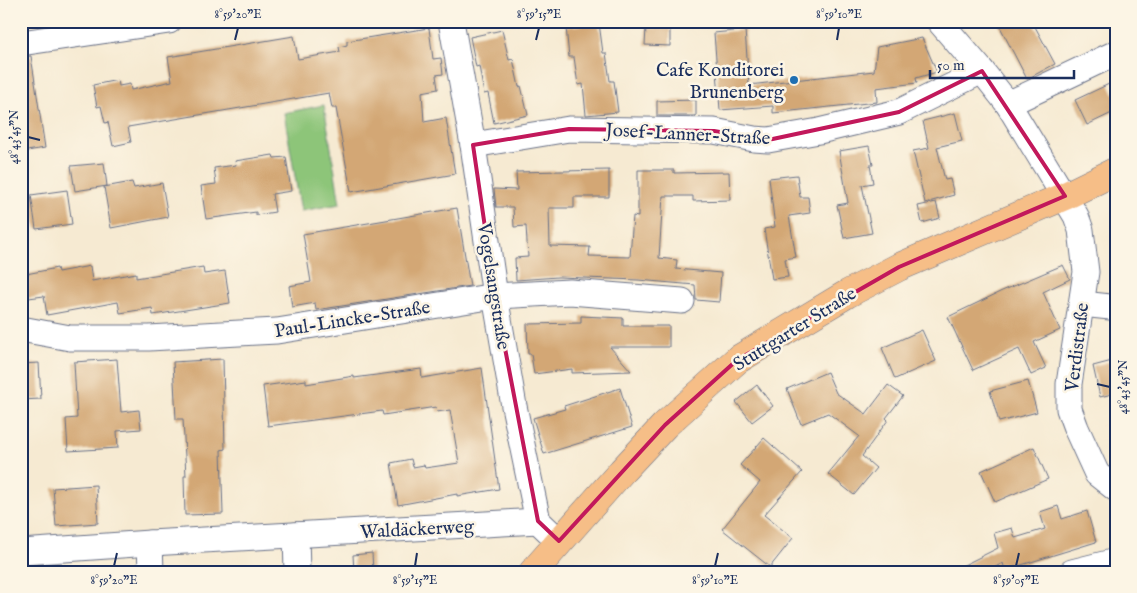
<svg xmlns="http://www.w3.org/2000/svg" width="1137" height="593" viewBox="0 0 1137 593" font-family="'IM FELL English',serif">
	<rect width="100%" height="100%" fill="#fcf5e5"/>
	<filter id="ink" filterUnits="userSpaceOnUse"><feTurbulence type="fractalNoise" baseFrequency=".02" numOctaves="2"/><feDisplacementMap in="SourceGraphic" scale="10" xChannelSelector="R" yChannelSelector="G"/><feConvolveMatrix kernelMatrix="1 2 1 2 8 2 1 2 1" color-interpolation-filters="sRGB"/></filter>
	<filter id="wash" filterUnits="userSpaceOnUse"><feTurbulence type="fractalNoise" baseFrequency=".0096" numOctaves="4" result="noise"/><feDisplacementMap in="SourceGraphic" scale="20" xChannelSelector="R" yChannelSelector="G"/><feGaussianBlur stdDeviation="1.12" result="paint"/><feColorMatrix in="noise" values="0 0 0 0 0 0 0 0 0 0 0 0 0 0 0 0 0 1.4 0 .05"/><feComposite in="paint" operator="in"/></filter>
	<g filter="url(#wash)">
		<rect width="100%" height="100%" fill="#f6ead2"/>
		<polygon fill="#8dc579" stroke="#547a6c" points="324,105 340,204 301,211 284,113"/>
		<g id="blocks">
			<g fill="#d3a775">
				<polygon points="997,21 1032,21 1055,64 1027,79"/>
				<polygon points="599,23 603,53 606,53 610,81 614,81 618,112 586,115 583,84 578,85 574,57 569,57 566,27"/>
				<polygon points="429,28 433,59 441,58 443,74 436,75 438,89 422,92 424,122 446,118 455,174 351,192 336,108 332,108 329,93 128,127 131,142 113,146 108,122 105,123 101,106 97,107 93,85 118,80 119,86 130,84 131,90 172,81 168,57 294,36 298,59 340,52 339,47 347,45 347,41"/>
				<polygon points="646,28 670,29 670,46 645,45"/>
				<polygon points="502,30 509,60 513,59 519,87 521,86 528,115 494,123 488,93 484,94 479,66 476,67 470,37"/>
				<polygon points="745,30 749,85 874,71 877,47 922,38 937,72 916,78 917,83 876,88 877,102 773,113 773,106 720,110 714,33"/>
				<polygon points="31,56 45,148 21,152 21,57"/>
				<polygon points="1109,84 1116,99 1116,111 1087,125 1075,100"/>
				<polygon points="696,100 696,116 657,116 657,101"/>
				<polygon points="955,113 962,141 937,147 945,180 950,179 954,195 925,203 913,151 929,148 923,121"/>
				<polygon points="869,146 873,165 870,165 873,183 862,185 872,233 844,238 837,205 848,203 839,151"/>
				<polygon points="273,155 274,158 286,157 291,191 272,194 275,212 256,215 256,212 206,219 201,186 216,184 214,168 236,165 235,161"/>
				<polygon points="104,163 107,186 75,191 71,166"/>
				<polygon points="609,170 609,197 574,197 574,208 549,208 550,246 590,247 589,256 630,257 633,216 638,217 638,170 674,170 674,173 729,172 730,200 693,201 693,196 663,196 659,258 677,260 676,269 721,273 719,302 696,300 695,285 638,280 558,277 516,280 515,258 528,257 526,226 514,227 513,207 496,207 494,189 517,190 516,172"/>
				<polygon points="797,175 800,197 808,197 810,213 789,216 796,257 785,259 788,277 772,279 764,229 775,227 769,178"/>
				<polygon points="132,182 134,188 162,183 168,217 111,228 104,187"/>
				<polygon points="67,190 72,224 36,229 31,195"/>
				<polygon points="936,202 940,218 922,223 918,206"/>
				<polygon points="457,208 470,286 316,310 315,303 292,307 289,286 311,282 303,234"/>
				<polygon points="1063,265 1070,279 1043,292 1060,330 1034,342 1046,368 1031,375 1019,349 973,370 948,317 1002,291"/>
				<polygon points="90,266 92,281 136,273 136,278 203,267 204,274 225,271 230,303 153,315 152,308 120,313 118,302 47,315 44,296 21,299 21,275 57,268 58,272"/>
				<polygon points="581,316 623,318 623,326 669,326 669,347 610,347 631,371 572,373 572,369 534,374 531,354 528,354 527,324 581,323"/>
				<polygon points="922,330 936,361 895,379 882,348"/>
				<polygon points="117,359 121,412 139,410 141,429 117,431 118,448 68,451 66,419 77,418 74,362"/>
				<polygon points="223,359 225,449 221,450 223,514 185,515 184,476 186,476 183,419 176,419 173,362"/>
				<polygon points="1116,360 1116,393 1100,397 1093,366"/>
				<polygon points="39,363 41,399 21,400 21,364"/>
				<polygon points="482,368 499,489 457,496 457,494 398,505 391,463 411,459 413,467 424,465 425,468 459,463 450,410 437,412 436,407 383,415 382,411 268,426 263,386 306,380 306,384 354,376 354,378 421,369 422,378"/>
				<polygon points="827,372 836,393 866,414 888,385 903,396 886,418 888,420 862,456 876,468 854,495 828,474 859,436 828,413 801,424 787,389"/>
				<polygon points="1028,381 1037,412 999,422 990,391"/>
				<polygon points="757,385 773,406 752,422 736,402"/>
				<polygon points="620,388 632,427 544,454 533,418 565,409 564,406"/>
				<polygon points="764,438 802,472 764,515 793,538 770,567 722,529 760,482 740,465"/>
				<polygon points="1034,447 1048,479 995,502 981,471"/>
				<polygon points="96,485 98,523 56,526 53,488"/>
				<polygon points="1058,506 1062,519 1087,511 1096,542 1005,570 1003,563 986,572 950,572 998,548 994,533 1012,528 1015,538 1045,529 1040,512"/>
				<polygon points="372,553 373,572 354,572 353,555"/>
			</g>
		</g>
	</g>
	<g filter="url(#ink)">
		<use href="#blocks" fill-opacity="0" stroke="#687087" stroke-width="1"/>
		<g fill="none" stroke-linecap="round" stroke-linejoin="round">
			<g stroke="#687087" stroke-width="27">
				<g id="minor">
					<polyline points="451,21 473,145 495,296 514,406 538,521 559,541"/>
					<polyline points="939,21 982,71 1008,104 1076,216 1081,230 1086,272 1069,384 1069,409 1076,428 1097,474 1116,489"/>
					<polyline points="21,43 169,21"/>
					<polyline points="1008,104 1116,53"/>
					<polyline points="473,145 569,129 714,131 754,139 768,140 819,131 899,112 982,71"/>
					<polyline points="1082,304 1110,307 1116,306"/>
					<polyline points="21,329 70,338 149,338 277,331 495,296 570,292 682,301"/>
					<polyline points="296,535 297,572"/>
					<polyline points="150,543 151,572"/>
					<polyline points="21,552 150,543 538,521"/>
					<polyline points="1072,572 1116,561"/>
				</g>
			</g>
			<g stroke="#687087" stroke-width="29">
				<polyline id="major" points="533,572 622,471 665,425 737,360 847,294 899,267 1065,196 1116,171"/>
			</g>
			<use href="#minor" stroke="#fff" stroke-width="25"/>
			<use href="#major" stroke="#f6be87" stroke-width="28"/>
		</g>
	</g>
	<path fill="none" stroke="#c2185b" stroke-width="4" stroke-linejoin="round" d="M 982,71 L 1065,196 L 899,267 L 737,360 L 665,425 L 559,541 L 538,521 L 495,296 L 473,145 L 569,129 L 714,131 L 768,140 L 899,112 Z"/>
	<path fill="none" stroke="#1b2f5e" stroke-width="2" d="M 235,40 L 238,28M 536,40 L 539,28M 837,40 L 839,28M 28,137 L 40,140M 1097,384 L 1110,387M 114,566 L 117,553M 415,566 L 417,553M 715,566 L 718,553M 1016,566 L 1019,553"/>
	<circle fill="#1f6fb2" stroke="#fcf5e5" stroke-width="2" cx="794" cy="80" r="5"/>
	<g text-anchor="middle" stroke-width="5" stroke-linejoin="round" paint-order="stroke">
		<g font-size="19" fill="#1b2f5e" stroke="#fcf5e5" text-anchor="end">
			<text x="784" y="76">Cafe Konditorei<tspan x="784" dy="22">Brunenberg</tspan></text>
		</g>
		<g font-size="19" fill="#1b2f5e" stroke="#fcf5e5">
			<text transform="translate(688 133) rotate(3)" y="7">Josef-Lanner-Straße</text>
			<text transform="translate(495 286) rotate(81)" y="7">Vogelsangstraße</text>
			<text transform="translate(352 318) rotate(-9)" y="7">Paul-Lincke-Straße</text>
			<text transform="translate(794 328) rotate(-32)" y="7">Stuttgarter Straße</text>
			<text transform="translate(1076 347) rotate(-83)" y="7">Verdistraße</text>
			<text transform="translate(417 528) rotate(-3)" y="7">Waldäckerweg</text>
		</g>
	</g>
	<rect width="1137" height="593" fill="none" stroke="#fcf5e5" stroke-width="55"/>
	<path d="M930 70v8h144v-8" fill="none" stroke="#1b2f5e" stroke-width="2.5"/>
	<text x="937" y="70" font-size="15" fill="#1b2f5e" stroke="#fcf5e5" stroke-width="4" paint-order="stroke">50 m</text>
	<rect x="28" y="28" width="1082" height="538" fill="none" stroke="#1b2f5e" stroke-width="2"/>
	<g font-size="12" text-anchor="middle" fill="#1b2f5e">
		<text x="238" y="18">8°59'20"E</text>
		<text x="539" y="18">8°59'15"E</text>
		<text x="839" y="18">8°59'10"E</text>
		<text transform="translate(14 137) rotate(-90)" y="4">48°43'45"N</text>
		<text transform="translate(1123 387) rotate(-90)" y="4">48°43'45"N</text>
		<text x="114" y="584">8°59'20"E</text>
		<text x="415" y="584">8°59'15"E</text>
		<text x="715" y="584">8°59'10"E</text>
		<text x="1016" y="584">8°59'05"E</text>
	</g>
</svg>
